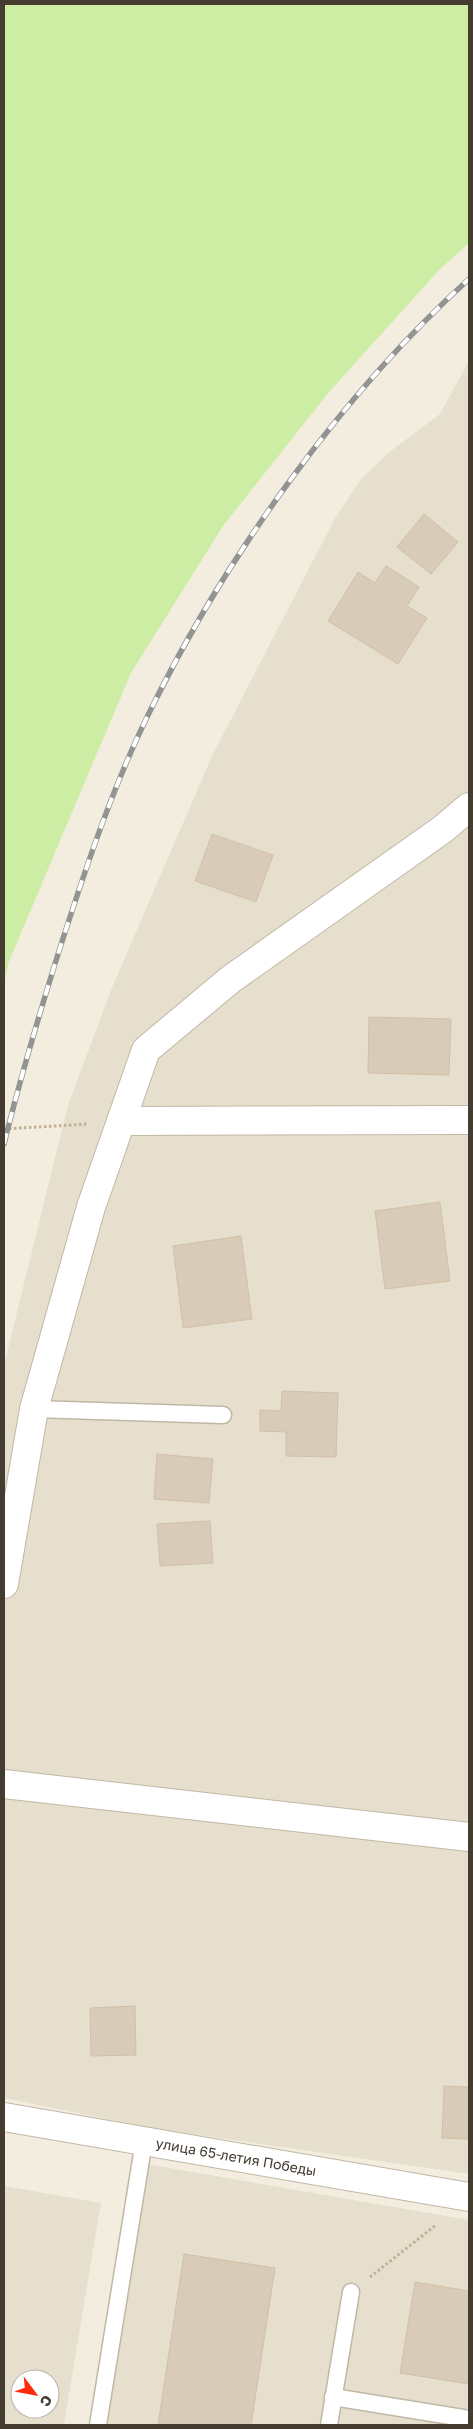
<svg xmlns="http://www.w3.org/2000/svg" width="473" height="2429" viewBox="0 0 473 2429" font-family="'Golos Text',sans-serif">
	<rect width="100%" height="100%" fill="#f3ede0"/>
	<g fill="#e7dfce" fill-rule="evenodd">
		<polygon points="469,361 469,2174 151,2128 4,2098 4,1365 68,1105 113,985 212,756 334,520 361,479 388,453 440,414"/>
		<polygon points="141,2163 469,2220 469,2425 98,2425"/>
		<path d="M 4,2186 L 101,2203 L 64,2425 L 4,2425 ZM 20,2379 L 50,2379 L 50,2409 L 20,2409 Z"/>
	</g>
	<polygon fill="#ceeda4" points="4,4 469,4 469,243 440,269 329,392 223,526 131,673 8,964 4,985"/>
	<g fill="#d8cbb8" stroke="#d1c0a7">
		<polygon points="424,514 458,542 431,574 397,547"/>
		<polygon points="386,566 419,587 407,606 427,618 398,664 328,621 358,572 375,583"/>
		<polygon points="212,834 273,855 256,902 195,881"/>
		<polygon points="369,1017 451,1019 449,1075 368,1073"/>
		<polygon points="440,1202 450,1281 385,1289 375,1211"/>
		<polygon points="241,1236 252,1319 183,1328 173,1246"/>
		<polygon points="282,1391 338,1393 336,1457 286,1456 286,1432 260,1431 260,1410 281,1411"/>
		<polygon points="157,1454 213,1459 209,1503 154,1499"/>
		<polygon points="210,1521 213,1563 160,1566 157,1524"/>
		<polygon points="135,2006 136,2055 91,2056 90,2008"/>
		<polygon points="444,2086 469,2087 469,2139 442,2138"/>
		<polygon points="184,2254 275,2268 251,2425 158,2425"/>
		<polygon points="415,2282 469,2291 469,2384 400,2373"/>
	</g>
	<g fill="none" stroke-linecap="round" stroke-linejoin="round">
		<g stroke="#c1b7a5" stroke-width="19">
			<g id="lane">
				<polyline points="34,1409 223,1415"/>
				<polyline points="333,2397 469,2419"/>
				<polyline points="98,2425 144,2141"/>
				<polyline points="329,2425 351,2292"/>
			</g>
		</g>
		<g stroke="#c1b7a5" stroke-width="30">
			<g id="street">
				<polyline points="121,1121 469,1120"/>
				<polyline points="4,1584 34,1409 91,1207 146,1050 231,979 443,829 469,807"/>
				<polyline points="4,1784 469,1837"/>
				<polyline points="4,2117 469,2197"/>
			</g>
		</g>
		<g stroke="#c2b092" stroke-width="3" stroke-dasharray="2.5 2.5" stroke-linecap="butt">
			<polyline points="4,1129 88,1124"/>
			<polyline points="370,2277 436,2225"/>
		</g>
		<use href="#lane" stroke="#fff" stroke-width="16"/>
		<use href="#street" stroke="#fff" stroke-width="28"/>
		<g stroke="#939393" stroke-width="5.5">
			<path id="rail" d="M 4,1144 C 20,1079 39,1015 59,951 C 86,867 114,782 154,703 C 229,552 344,392 469,279"/>
		</g>
		<use href="#rail" stroke="#fff" stroke-width="4" stroke-dasharray="11" stroke-linecap="butt"/>
	</g>
	<g text-anchor="middle" stroke-width="5" stroke-linejoin="round" paint-order="stroke">
		<g font-size="14" fill="#443c31" stroke="#fff">
			<text transform="translate(236 2157) rotate(10)" y="5">улица 65-летия Победы</text>
		</g>
	</g>
	<rect width="473" height="2429" fill="none" stroke="#443c31" stroke-width="10"/>
	<g transform="translate(35 2394) rotate(122)"><circle r="24" fill="#ffffff" stroke="#b4b1ad"/>
	<path d="M0-4L9 19L0 12L-9 19Z" fill="#ff2a0b"/>
	<text y="-8" font-size="14" font-weight="bold" text-anchor="middle" fill="#443c31">С</text>
	</g>
</svg>
